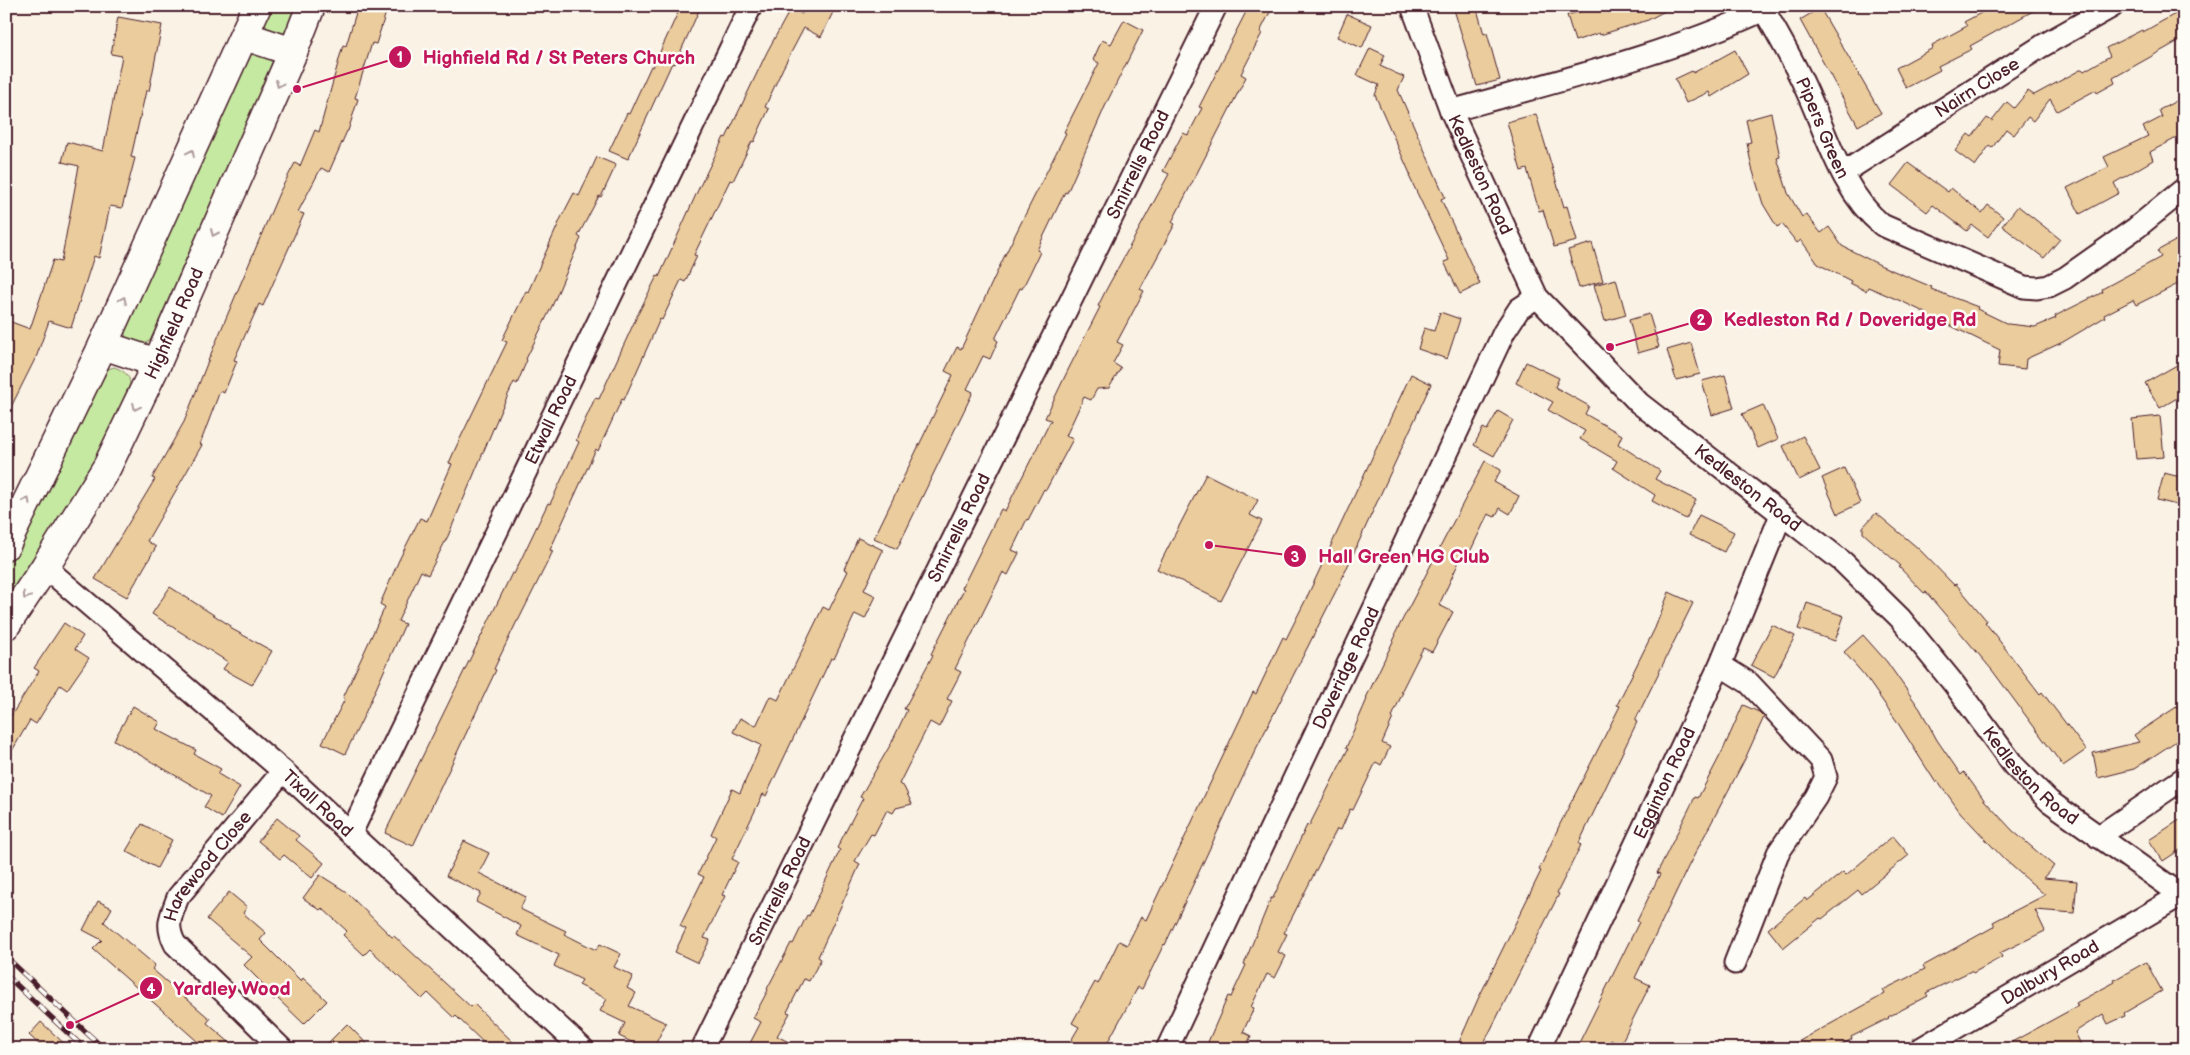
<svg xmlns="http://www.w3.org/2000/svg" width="2190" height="1055" viewBox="0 0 2190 1055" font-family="'Balsamiq Sans',sans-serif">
	<rect width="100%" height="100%" fill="#f9f2e5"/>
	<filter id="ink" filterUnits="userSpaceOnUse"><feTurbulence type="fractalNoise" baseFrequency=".02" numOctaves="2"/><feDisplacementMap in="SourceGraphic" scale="10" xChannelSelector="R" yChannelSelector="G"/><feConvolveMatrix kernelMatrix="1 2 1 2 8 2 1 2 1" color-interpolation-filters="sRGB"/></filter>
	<g filter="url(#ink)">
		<g fill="#c6e9a2" stroke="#888466">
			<polygon points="268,6 300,6 288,30 283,35 267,29 264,18"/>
			<polygon points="254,51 267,55 272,63 151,339 144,345 126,338 123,327 246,55"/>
			<path d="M 114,367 C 122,370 130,374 130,384 L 99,456 L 6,603 L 6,568 L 108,369 Z"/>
		</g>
		<g fill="#eacc9d" stroke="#4a1f2b">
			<polygon points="358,6 388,6 376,44 372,43 355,98 358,99 348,131 347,131 329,172 321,168 298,212 304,214 263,306 259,304 234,360 237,361 224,393 220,391 200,444 202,445 147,541 156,547 127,597 95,579 155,479 152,478 184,422 210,356 279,193 295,163 300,166 315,130 319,132 343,45 346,46"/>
			<polygon points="681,6 701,6 675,64 672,63 628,159 609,151 627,113 629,114 651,66 653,67"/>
			<polygon points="805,6 836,6 821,37 804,28 783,68 765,107 769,109 761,126 754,142 752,141 733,181 730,180 694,255 697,256 685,282 681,280 662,320 660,319 624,400 622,399 598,451 596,449 550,550 553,551 518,621 517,621 494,669 496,670 413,846 385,833 512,573 514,574 548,503 550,504 579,442 576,440 595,398 599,399 637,316 657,276 659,277 698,190 724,137 726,138 767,52 791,8 802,14"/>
			<polygon points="1249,6 1273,6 1260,32 1262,33 1241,74 1246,77 1172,222 1175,224 1140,289 1144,291 1117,342 1123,345 1113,363 1121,368 1109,388 1097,389 1091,400 1084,397 1066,436 1073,439 1046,490 1044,489 1028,520 1027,519 1012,550 1019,553 1008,575 1003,572 955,669 961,672 947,699 952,701 939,727 930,722 899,784 904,787 912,804 896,808 893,813 887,810 874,835 871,834 855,861 860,864 818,957 821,959 809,981 804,979 787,1012 790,1013 777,1036 802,1049 747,1049 761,1022 753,1018 768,990 767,989 791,943 793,944 807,915 809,916 840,850 837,848 863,798 860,797 892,742 907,710 904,709 933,655 931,654 964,589 962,588 1001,509 1005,511 1051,420 1045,418 1068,370 1100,307 1098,306 1106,290 1169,174 1163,171 1183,133 1188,135 1202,108 1199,107 1225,56 1224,55"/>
			<polygon points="1453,6 1476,6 1484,34 1487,33 1500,80 1477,86"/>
			<polygon points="1603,6 1674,6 1648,20 1600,35 1599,33 1575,41 1567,15"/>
			<polygon points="1994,6 2042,6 1970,46 1972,49 1938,66 1940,70 1906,88 1896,68 1933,48 1932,45 1967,26 1964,22"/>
			<polygon points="1820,8 1881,113 1858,126 1800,20"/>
			<polygon points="2184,9 2184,38 2113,78 2115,83 2097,93 2096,90 2057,111 2050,99 2033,121 2028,117 2014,135 2006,129 1992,148 1989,146 1975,166 1955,151 1968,134 1972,137 1987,118 1992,121 2007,102 2014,108 2028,91 2034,95 2082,69 2084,71 2110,56 2106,48 2142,30 2143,32"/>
			<polygon points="1347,14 1372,25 1362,48 1337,37"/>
			<polygon points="118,17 162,25 149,91 146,91 131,157 135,158 122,208 110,206 99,258 94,256 71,328 49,321 37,355 6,417 6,320 30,329 53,260 61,262 79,166 62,162 67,142 103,151 122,56 111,54"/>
			<polygon points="1124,20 1143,30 1107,102 1067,193 1065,192 1037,250 1040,252 1031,271 1022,289 1020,288 995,339 998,341 990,359 983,356 967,389 973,392 897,549 874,538 953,375 945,371 957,347 961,349 1004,257 1066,133 1064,132 1099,63 1093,60 1102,40 1111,44"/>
			<polygon points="1370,48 1385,55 1380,66 1404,77 1398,90 1445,197 1441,199 1480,284 1460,294 1444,262 1449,260 1409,176 1411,176 1375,95 1379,85 1357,75"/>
			<polygon points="1735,50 1748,74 1711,97 1709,92 1686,103 1675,79 1692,71 1693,73"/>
			<polygon points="2184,97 2184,134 2150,152 2153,160 2114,183 2119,193 2080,214 2067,188 2109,167 2104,157 2148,136 2143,127 2162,117 2159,110"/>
			<polygon points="1771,113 1780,157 1777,158 1788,193 1802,217 1806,214 1821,233 1829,227 1842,246 1882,266 1932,287 1931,289 1978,307 1977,309 2008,324 2035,327 2056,318 2055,316 2103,292 2102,289 2161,257 2157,251 2184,236 2184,281 2136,305 2133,300 2104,315 2105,317 2063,342 2026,359 2025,369 1998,366 2000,350 1945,323 1944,324 1926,317 1928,314 1903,302 1868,287 1866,291 1850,283 1851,281 1818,264 1801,240 1797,243 1782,224 1777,227 1763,204 1752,168 1747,143 1751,142 1746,120"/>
			<polygon points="1536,114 1564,207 1567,206 1577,241 1554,247 1543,210 1539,211 1527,169 1521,171 1507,122"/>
			<polygon points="597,157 616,165 601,197 599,196 578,236 581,238 553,304 526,359 527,360 517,384 514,382 501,410 448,536 428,575 421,571 398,621 405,624 362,720 345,754 322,743 345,699 343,698 385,607 380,604 399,560 420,518 427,521 452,464 449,463 457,445 507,342 502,340 526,291 528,292 561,218 574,193 579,196"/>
			<polygon points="1908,163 1948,192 1951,188 1982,213 1988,205 2003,217 1988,237 1972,225 1967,231 1933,205 1927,212 1891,185"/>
			<polygon points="2018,206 2060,239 2044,258 2002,226"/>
			<polygon points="1592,243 1603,281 1579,288 1568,250"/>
			<polygon points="1616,279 1626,315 1605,321 1594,285"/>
			<polygon points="1440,312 1460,319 1447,359 1418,349 1424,328 1434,331"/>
			<polygon points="1649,314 1659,347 1638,353 1629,320"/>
			<polygon points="1691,343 1700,374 1676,380 1667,350"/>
			<polygon points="2184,361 2184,394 2160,408 2145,383"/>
			<polygon points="1526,362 1559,378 1555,387 1589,406 1585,414 1622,435 1618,444 1660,471 1655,479 1696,500 1686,519 1652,501 1655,495 1613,468 1617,461 1580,439 1585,431 1548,410 1553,402 1516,383"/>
			<polygon points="1411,374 1431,384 1340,583 1254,753 1165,945 1164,944 1142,989 1138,987 1104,1049 1066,1049 1079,1027 1072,1023 1095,982 1098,984 1119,941 1127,945 1141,917 1146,920 1253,692 1256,694 1283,637 1286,639 1306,599"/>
			<polygon points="1725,375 1734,408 1712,415 1702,381"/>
			<polygon points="1763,405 1778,439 1758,448 1742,414"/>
			<polygon points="1498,411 1513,420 1494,456 1474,445 1483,428 1487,430"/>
			<polygon points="2160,416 2164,457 2136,459 2132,419"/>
			<polygon points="1803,436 1820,470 1799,480 1783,446"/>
			<polygon points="1485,461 1501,470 1494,482 1519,496 1510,514 1500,508 1495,517 1488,514 1470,552 1465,549 1439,605 1453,612 1432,652 1423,648 1401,692 1403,692 1392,717 1393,718 1382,743 1390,747 1381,765 1376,762 1353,810 1350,809 1341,830 1337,829 1284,933 1287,934 1278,952 1286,956 1275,978 1267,974 1251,1007 1254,1008 1243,1032 1251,1036 1245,1049 1205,1049 1228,996 1231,997 1246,965 1244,964 1271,898 1273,898 1307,825 1309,826 1348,749 1346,748 1367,699 1366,698 1396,635 1395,634"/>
			<polygon points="1844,468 1860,503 1838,514 1822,478"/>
			<polygon points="2164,473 2184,478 2184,507 2157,500"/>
			<polygon points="1206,474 1258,500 1250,515 1262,521 1221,601 1157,569"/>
			<polygon points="1876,513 1919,549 1954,585 1956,584 1987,621 1985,622 2040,694 2042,692 2086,750 2063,766 1992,670 1926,592 1924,593 1899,567 1901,566 1863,533 1863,527"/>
			<polygon points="1699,515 1734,532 1724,552 1689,535"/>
			<polygon points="858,538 883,550 864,590 876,596 865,619 855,614 834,659 831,658 766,796 763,794 732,859 738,862 722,895 725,896 704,938 710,940 698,963 675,952 686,929 680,926 704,877 698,874 716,837 711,834 732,789 740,793 761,745 733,732 740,718 756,726 770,696 778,700 823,607 829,610 848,571 844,569"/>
			<polygon points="170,587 231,626 230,628 272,651 252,685 223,669 228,662 152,614"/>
			<polygon points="1669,592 1693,603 1635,721 1637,722 1579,843 1581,845 1557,893 1559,894 1481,1049 1456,1049 1478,999 1541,871 1539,870 1560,824 1620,706 1617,705 1655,628"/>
			<polygon points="1807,603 1844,616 1835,641 1798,629"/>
			<polygon points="64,623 83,636 75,649 89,658 67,690 60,685 36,724 30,720 6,761 6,724 39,671 34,668"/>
			<polygon points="1772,625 1795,636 1774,677 1751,665"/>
			<polygon points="1863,635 1887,662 1920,709 1937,740 1961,775 1964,772 1985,801 2013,831 2054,866 2043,878 2077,881 2074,913 2035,910 2045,931 2000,953 2002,957 1973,973 1971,971 1926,993 1928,996 1888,1017 1889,1018 1851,1037 1852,1039 1834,1049 1785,1049 1885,994 1883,990 1925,969 1923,966 1995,926 1993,922 2045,895 2004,859 1960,812 1938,781 1936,783 1896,720 1865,676 1844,652"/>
			<polygon points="2184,702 2184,736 2134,769 2098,778 2093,753 2139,742 2134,735"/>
			<polygon points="1743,705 1759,712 1764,717 1745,759 1688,867 1635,978 1650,985 1620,1045 1611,1040 1606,1049 1576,1049 1639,922 1637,921 1660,874 1657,873 1695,797 1698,798 1723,750"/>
			<polygon points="133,706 160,722 156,729 196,750 194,754 221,769 218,774 240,787 222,818 204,807 211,796 114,740"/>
			<polygon points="2184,817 2184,847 2163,861 2149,840"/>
			<polygon points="277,818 299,836 296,840 324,863 312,878 284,855 280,859 258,841"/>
			<polygon points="142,824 172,840 157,868 126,851"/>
			<polygon points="1893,836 1909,855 1861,894 1858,890 1822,919 1820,918 1783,948 1768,929 1805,898 1807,901 1843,872 1846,875"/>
			<polygon points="464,841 489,853 479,873 526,897 520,909 566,931 564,934 596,950 600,944 621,954 614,967 633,976 627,988 636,993 629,1006 666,1023 653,1049 646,1049 619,1036 625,1023 600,1011 607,999 579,985 582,980 554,966 559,955 517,935 521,926 476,902 481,893 446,876"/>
			<polygon points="320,875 345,891 392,937 394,936 471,1007 474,1004 520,1049 490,1049 456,1016 454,1018 428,993 422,999 370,949 364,955 343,935 347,931 322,908 320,910 303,898"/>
			<polygon points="229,892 247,907 243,913 266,933 260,940 301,981 303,978 327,1001 304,1024 276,997 274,1000 261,987 263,984 244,965 252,957 207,919"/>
			<polygon points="98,901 112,908 104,922 155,965 152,969 210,1019 207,1023 237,1049 206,1049 93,949 102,940 83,930"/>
			<polygon points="2146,962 2162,991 2124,1013 2125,1016 2108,1024 2103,1014 2075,1032 2083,1049 1999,1049 2078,1006 2076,1003 2115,982 2114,980"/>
			<polygon points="41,1022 70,1049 44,1049 29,1035"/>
			<polygon points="347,1024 372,1049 322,1049"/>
		</g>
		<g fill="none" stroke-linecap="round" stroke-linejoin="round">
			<g stroke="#4a1f2b" stroke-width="25">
				<g id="street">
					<path id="s1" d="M 1412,6 L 1451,111 L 1537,297 L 1639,403 L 1843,562 L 1900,618 L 1954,684 L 2014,766 L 2049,801 L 2184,897"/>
					<path id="s2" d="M 1451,111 C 1557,81 1664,56 1764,10 C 1778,35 1793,60 1805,87 C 1827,134 1841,191 1882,225 L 2024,287 L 2037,288 L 2049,286 L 2065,278 L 2136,228 L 2184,189"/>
					<path id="s3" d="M 1843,173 L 2042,46 L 2113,6"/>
					<path id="s4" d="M 45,567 L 283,771 L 583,1049"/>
					<polyline points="1720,665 1749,683 1821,760 1826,777 1816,797 1778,853 1735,963"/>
					<path id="s5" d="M 351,833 L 751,6"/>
					<polyline points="2098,837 2184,778"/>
					<path id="s6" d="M 282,1049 L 175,944 C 165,925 171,916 178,897 L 283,771"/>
					<path id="s7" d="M 702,1049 L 1216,6"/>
					<path id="s8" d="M 1167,1049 L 1504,332 L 1519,309 L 1537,297"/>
					<path id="s9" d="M 1539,1049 L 1720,665 L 1781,515"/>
					<path id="s10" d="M 1920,1049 L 2181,895"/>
				</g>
			</g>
			<g stroke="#4a1f2b" stroke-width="31">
				<g id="secondary">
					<polyline points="245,36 293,52"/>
					<polyline points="103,345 157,363"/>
					<polyline points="6,545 103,345 257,6"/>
					<path id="s11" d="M 6,625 L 45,567 L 107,467 L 157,363 L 293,52 L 311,6"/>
				</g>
			</g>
			<use href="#street" stroke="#fdfcf7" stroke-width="21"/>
			<use href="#secondary" stroke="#fdfcf7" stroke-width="28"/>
			<g stroke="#4a1f2b" stroke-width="5.5">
				<g id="rail">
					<polyline points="6,957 104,1049"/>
					<polyline points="6,975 85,1049"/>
				</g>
			</g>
			<use href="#rail" stroke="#fdfcf7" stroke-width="4" stroke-dasharray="11" stroke-linecap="butt"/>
		</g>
		<defs><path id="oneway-chevron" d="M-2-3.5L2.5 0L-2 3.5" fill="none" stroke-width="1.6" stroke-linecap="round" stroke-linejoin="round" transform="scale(1.25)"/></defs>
		<g stroke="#ac999b">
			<use href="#oneway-chevron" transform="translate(279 84) rotate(114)"/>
			<use href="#oneway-chevron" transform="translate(191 153) rotate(-65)"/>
			<use href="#oneway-chevron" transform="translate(214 233) rotate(114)"/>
			<use href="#oneway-chevron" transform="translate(123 300) rotate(-65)"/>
			<use href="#oneway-chevron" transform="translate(136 407) rotate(116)"/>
			<use href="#oneway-chevron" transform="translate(27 501) rotate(-64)"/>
			<use href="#oneway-chevron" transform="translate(26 596) rotate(124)"/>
		</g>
	</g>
	<g text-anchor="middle" stroke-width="5" stroke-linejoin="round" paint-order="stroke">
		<g font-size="18" fill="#4a1f2b" stroke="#fdfcf7">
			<text dy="6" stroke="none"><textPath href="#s3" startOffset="159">Nairn Close</textPath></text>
			<text dy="6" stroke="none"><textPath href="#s2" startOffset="461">Pipers Green</textPath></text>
			<text dy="6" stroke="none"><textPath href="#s7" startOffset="986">Smirrells Road</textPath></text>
			<text dy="6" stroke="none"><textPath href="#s1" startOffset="182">Kedleston Road</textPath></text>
			<text dy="6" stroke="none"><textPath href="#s11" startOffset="346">Highfield Road</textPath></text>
			<text dy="6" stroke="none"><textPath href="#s5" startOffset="459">Etwall Road</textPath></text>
			<text dy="6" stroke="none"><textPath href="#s1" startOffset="602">Kedleston Road</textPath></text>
			<text dy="6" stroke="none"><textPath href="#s7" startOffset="581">Smirrells Road</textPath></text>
			<text dy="6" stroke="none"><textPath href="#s8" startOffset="421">Doveridge Road</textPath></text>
			<text dy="6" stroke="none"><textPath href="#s1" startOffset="1008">Kedleston Road</textPath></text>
			<text dy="6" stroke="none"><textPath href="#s9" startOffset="294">Egginton Road</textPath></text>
			<text dy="6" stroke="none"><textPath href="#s4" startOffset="361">Tixall Road</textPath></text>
			<text dy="6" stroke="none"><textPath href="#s6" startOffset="241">Harewood Close</textPath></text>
			<text dy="6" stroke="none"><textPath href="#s7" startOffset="176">Smirrells Road</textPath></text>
			<text dy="6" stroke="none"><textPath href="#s10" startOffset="151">Dalbury Road</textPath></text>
		</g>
	</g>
	<path fill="none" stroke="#c2185b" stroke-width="2" d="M297 89L400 57M1610 347L1701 320M1209 545L1295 556M70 1025L151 988"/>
	<g fill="#c2185b" stroke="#fdfcf7" stroke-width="2">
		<circle cx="297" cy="89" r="5"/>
		<circle cx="1610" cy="347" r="5"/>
		<circle cx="1209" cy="545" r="5"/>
		<circle cx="70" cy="1025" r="5"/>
		<circle cx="400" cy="57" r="12"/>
		<circle cx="1701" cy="320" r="12"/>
		<circle cx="1295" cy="556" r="12"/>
		<circle cx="151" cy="988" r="12"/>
	</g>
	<g font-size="15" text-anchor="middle" font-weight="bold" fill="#fff">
		<text x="400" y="62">1</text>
		<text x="1701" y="325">2</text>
		<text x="1295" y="562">3</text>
		<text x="151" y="994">4</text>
	</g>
	<g font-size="19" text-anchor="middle" font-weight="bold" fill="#c2185b" stroke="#fdfcf7" stroke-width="5" stroke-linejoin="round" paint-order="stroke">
		<text x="559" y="64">Highfield Rd / St Peters Church</text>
		<text x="1850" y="326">Kedleston Rd / Doveridge Rd</text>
		<text x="1404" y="563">Hall Green HG Club</text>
		<text x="232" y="995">Yardley Wood</text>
	</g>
	<rect width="2190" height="1055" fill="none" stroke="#fdfcf7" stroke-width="25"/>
	<rect x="12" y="12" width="2165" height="1030" fill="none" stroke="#4a1f2b" stroke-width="2" filter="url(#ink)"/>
</svg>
